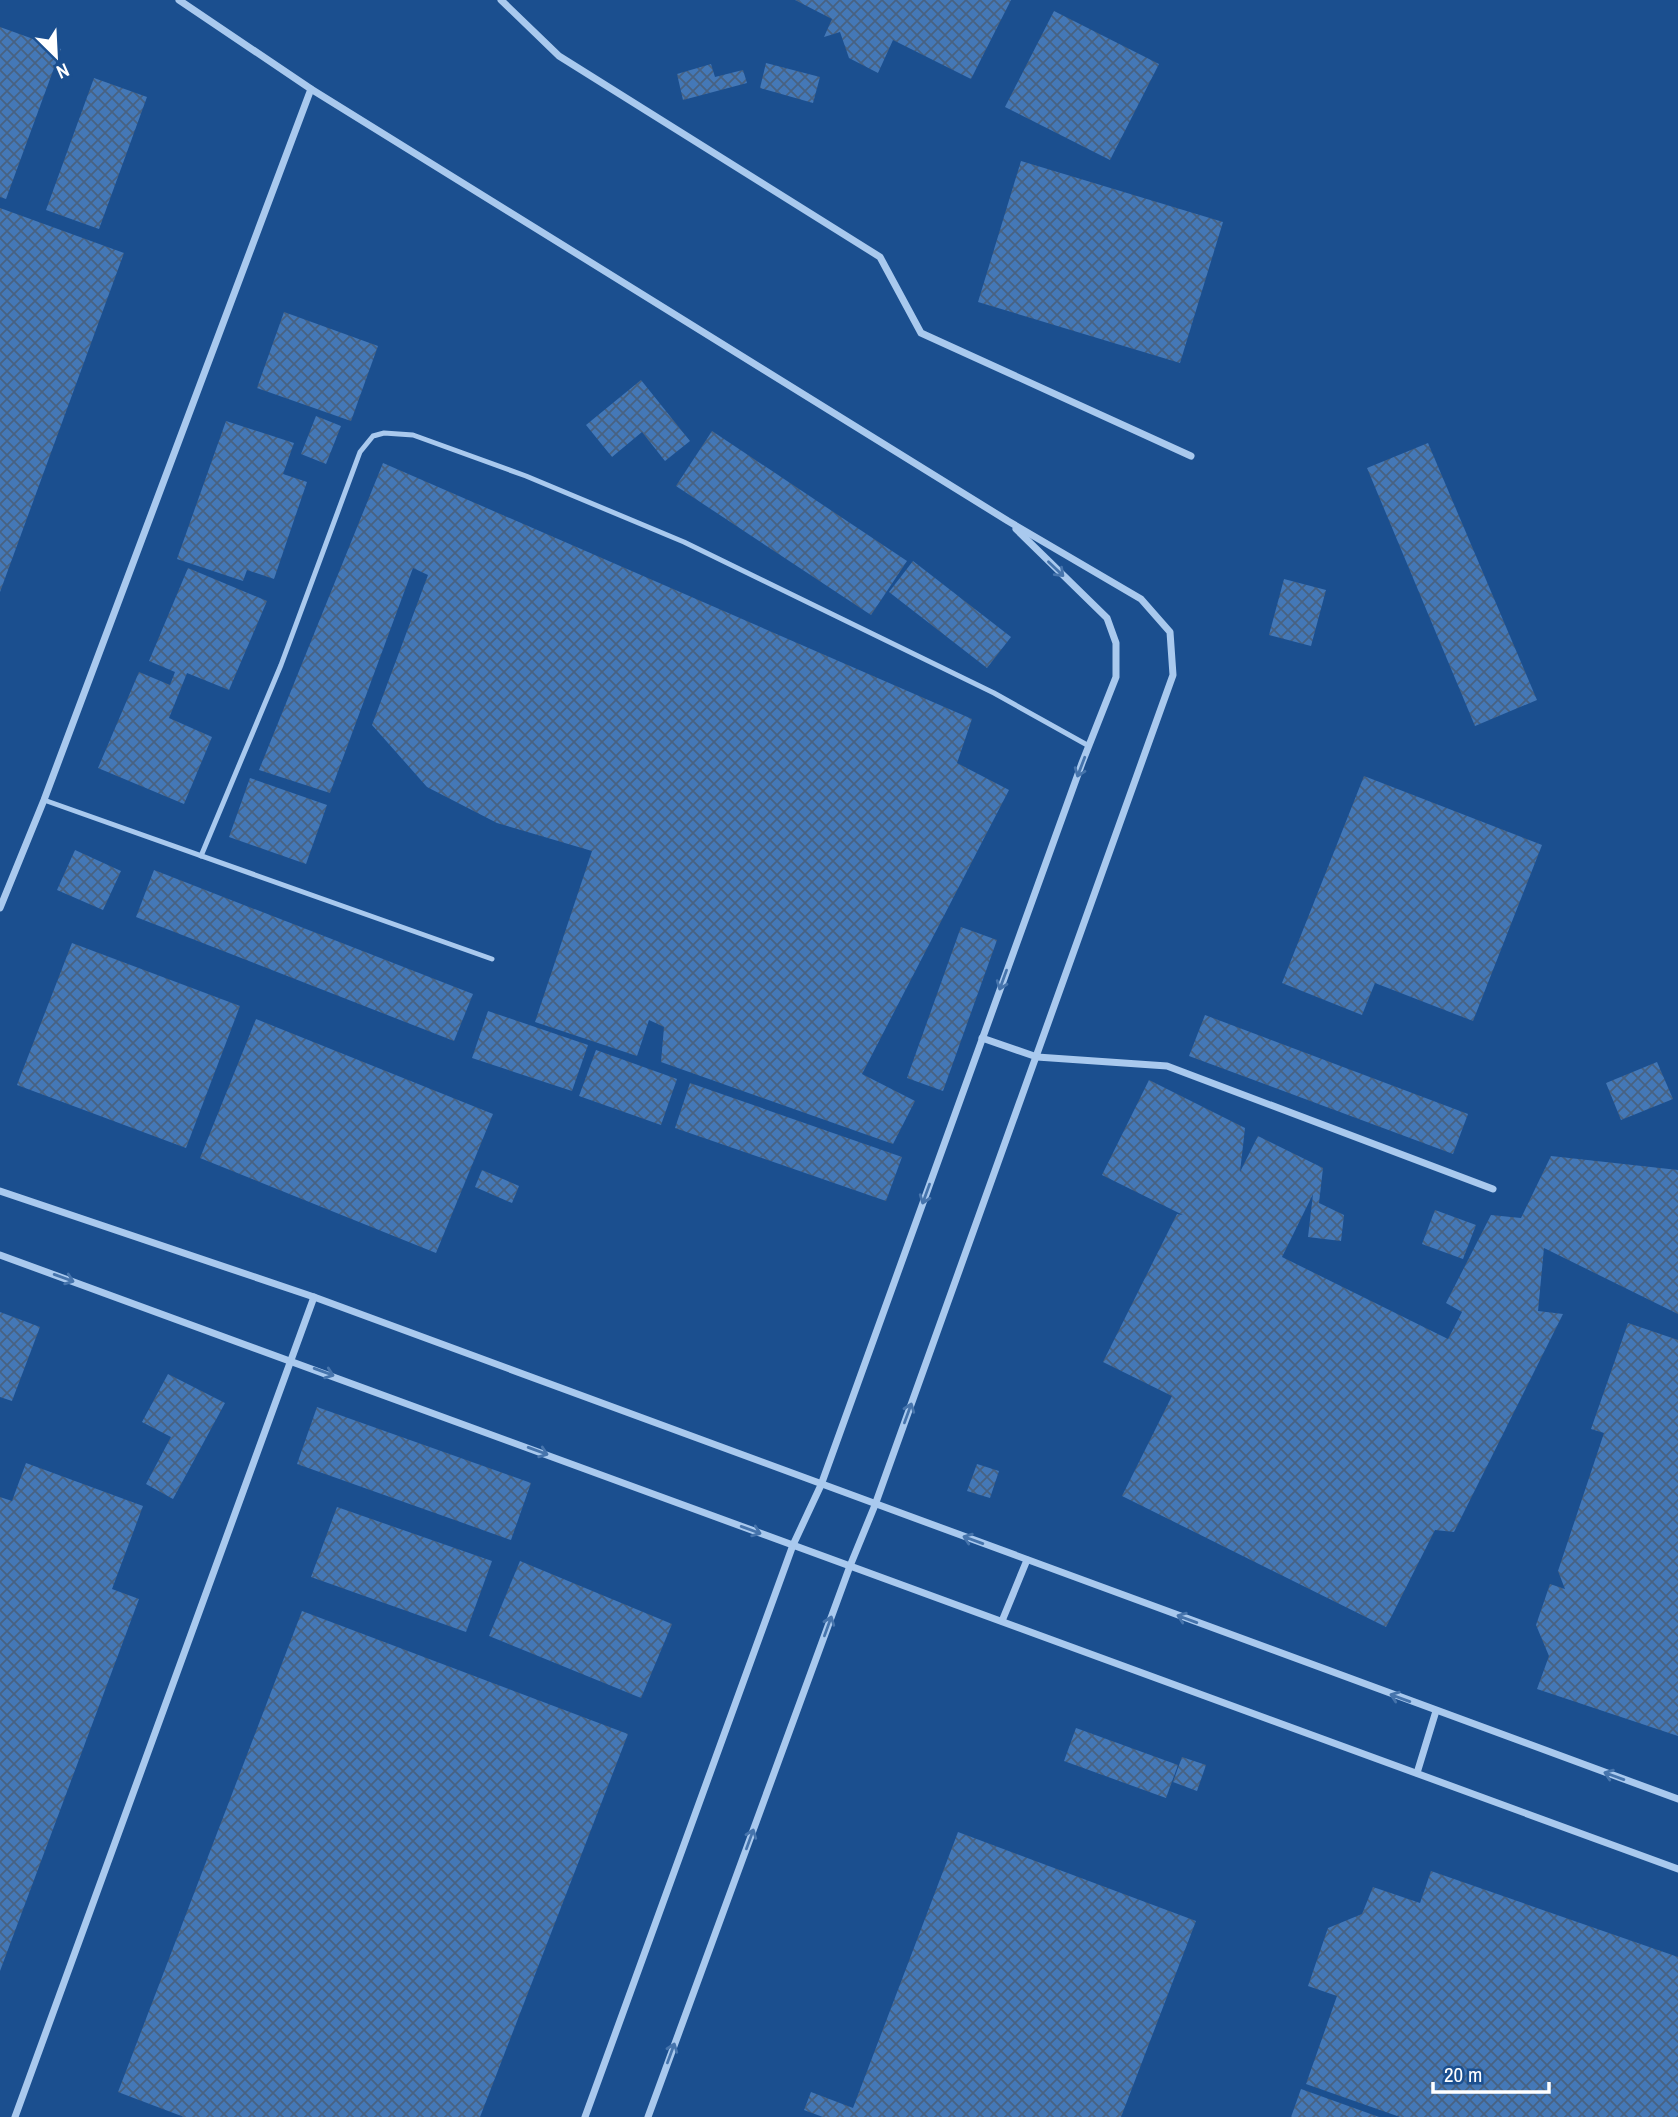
<svg xmlns="http://www.w3.org/2000/svg" width="1678" height="2117" viewBox="0 0 1678 2117" font-family="'Archivo Narrow',sans-serif">
	<defs>
		<pattern id="building-cross-hatch" width="8" height="8" patternUnits="userSpaceOnUse" patternTransform="scale(1.75)"><rect width="8" height="8" fill="#4478b7"/><path d="M0 0l8 8M0 8l8-8" fill="none" stroke="#486282"/></pattern>
	</defs>
	<rect width="100%" height="100%" fill="#1b4f8f"/>
	<g fill="url(#building-cross-hatch)">
		<polygon points="795,0 1011,0 971,79 893,40 878,73 849,58 840,32 824,37 832,19"/>
		<polygon points="1054,11 1159,64 1110,160 1005,107"/>
		<polygon points="0,27 61,49 6,199 0,197"/>
		<polygon points="766,63 820,77 813,103 760,88"/>
		<polygon points="711,64 715,77 743,70 747,83 683,100 677,74"/>
		<polygon points="94,78 147,97 99,229 46,210"/>
		<polygon points="1021,161 1223,222 1180,363 978,302"/>
		<polygon points="0,208 124,253 0,592"/>
		<polygon points="284,312 378,346 351,421 257,388"/>
		<polygon points="641,380 690,441 665,461 642,432 612,457 586,425"/>
		<polygon points="316,416 341,426 326,464 301,454"/>
		<polygon points="226,421 294,443 283,474 307,482 274,579 247,570 243,581 177,559"/>
		<polygon points="712,431 907,561 871,615 676,486"/>
		<polygon points="1428,443 1537,700 1475,726 1367,468"/>
		<polygon points="383,463 972,719 957,763 1009,790 862,1074 915,1101 893,1144 661,1062 664,1027 649,1020 637,1056 535,1022 592,851 497,823 427,787 372,725 428,575 413,568 330,793 259,770"/>
		<polygon points="913,561 1011,637 987,668 889,592"/>
		<polygon points="188,568 267,601 229,690 187,673 169,718 212,737 184,804 98,768 139,672 170,685 175,672 149,661"/>
		<polygon points="1284,579 1326,590 1311,646 1269,635"/>
		<polygon points="1364,776 1542,845 1473,1021 1375,983 1362,1015 1282,983"/>
		<polygon points="250,778 327,805 306,864 229,837"/>
		<polygon points="75,850 121,871 103,910 57,890"/>
		<polygon points="154,870 473,994 454,1041 136,917"/>
		<polygon points="961,927 997,940 943,1091 907,1078"/>
		<polygon points="72,943 240,1006 186,1148 17,1085"/>
		<polygon points="488,1011 588,1045 572,1091 472,1058"/>
		<polygon points="1205,1015 1468,1114 1453,1154 1189,1056"/>
		<polygon points="256,1019 493,1114 436,1253 200,1158"/>
		<polygon points="596,1050 677,1079 661,1125 579,1096"/>
		<polygon points="1657,1062 1673,1099 1621,1120 1606,1083"/>
		<polygon points="1149,1080 1245,1128 1240,1172 1258,1136 1323,1168 1319,1203 1344,1215 1341,1241 1308,1237 1313,1194 1282,1257 1448,1339 1462,1312 1446,1303 1491,1215 1521,1218 1551,1156 1678,1170 1678,1314 1544,1248 1538,1311 1563,1314 1454,1532 1435,1530 1386,1627 1122,1496 1172,1396 1103,1362 1177,1214 1183,1215 1102,1175"/>
		<polygon points="690,1083 902,1157 886,1201 675,1128"/>
		<polygon points="482,1170 519,1186 512,1203 475,1187"/>
		<polygon points="1435,1210 1476,1225 1463,1259 1422,1244"/>
		<polygon points="0,1312 40,1327 12,1401 0,1397"/>
		<polygon points="1628,1323 1678,1340 1678,1736 1537,1689 1549,1656 1536,1625 1550,1584 1565,1589 1558,1571 1604,1433 1591,1429"/>
		<polygon points="168,1374 225,1403 173,1499 146,1484 171,1437 142,1422"/>
		<polygon points="317,1407 531,1483 511,1540 297,1464"/>
		<polygon points="26,1463 143,1506 112,1589 139,1599 0,1971 0,1497 12,1501"/>
		<polygon points="977,1464 999,1471 990,1498 967,1491"/>
		<polygon points="337,1507 492,1561 466,1632 311,1577"/>
		<polygon points="520,1561 672,1624 641,1698 489,1636"/>
		<polygon points="302,1611 628,1734 480,2117 184,2117 118,2092"/>
		<polygon points="1076,1728 1178,1765 1166,1798 1064,1761"/>
		<polygon points="1182,1757 1206,1765 1197,1791 1173,1782"/>
		<polygon points="958,1832 1196,1921 1121,2117 823,2117 804,2110 811,2092 853,2108"/>
		<polygon points="1431,1871 1678,1957 1678,2117 1400,2117 1306,2084 1337,1996 1308,1986 1328,1928 1362,1914 1373,1887 1420,1903"/>
		<polygon points="1301,2089 1379,2117 1291,2117"/>
	</g>
	<g fill="none" stroke-linecap="round" stroke-linejoin="round">
		<g stroke="#a9c9ee" stroke-width="5">
			<polyline points="44,800 492,959"/>
			<polyline points="201,856 281,665 360,452 373,436 384,433 413,435 526,476 684,542 994,693 1089,746"/>
		</g>
		<g stroke="#a9c9ee" stroke-width="7">
			<polyline points="179,0 311,89 1008,521 1141,599 1170,632 1173,675 875,1505 850,1566 648,2117"/>
			<polyline points="501,0 559,56 880,257 921,333 1191,456"/>
			<polyline points="0,908 44,800 311,89"/>
			<polyline points="982,1038 1037,1057 1167,1066 1493,1189"/>
			<polyline points="0,1191 314,1297 1678,1799"/>
			<polyline points="0,1255 1678,1869"/>
			<polyline points="1002,1621 1027,1560"/>
			<polyline points="1417,1773 1436,1711"/>
			<polyline points="15,2117 314,1297"/>
			<polyline points="585,2117 793,1545 821,1485 1082,763 1116,677 1116,643 1107,618 1016,529"/>
		</g>
	</g>
	<defs><path id="oneway-shaft" d="M-6 0H5M1.5-3L5.5 0L1.5 3" fill="none" stroke-width="1.6" stroke-linecap="round" stroke-linejoin="round" transform="scale(1.75)"/></defs>
	<g stroke="#4674ac">
		<use href="#oneway-shaft" transform="translate(1056 569) rotate(44)"/>
		<use href="#oneway-shaft" transform="translate(1081 767) rotate(111)"/>
		<use href="#oneway-shaft" transform="translate(1003 980) rotate(110)"/>
		<use href="#oneway-shaft" transform="translate(926 1194) rotate(110)"/>
		<use href="#oneway-shaft" transform="translate(64 1278) rotate(20)"/>
		<use href="#oneway-shaft" transform="translate(324 1372) rotate(20)"/>
		<use href="#oneway-shaft" transform="translate(908 1413) rotate(-70)"/>
		<use href="#oneway-shaft" transform="translate(538 1451) rotate(20)"/>
		<use href="#oneway-shaft" transform="translate(751 1530) rotate(20)"/>
		<use href="#oneway-shaft" transform="translate(973 1540) rotate(-160)"/>
		<use href="#oneway-shaft" transform="translate(1187 1619) rotate(-160)"/>
		<use href="#oneway-shaft" transform="translate(828 1626) rotate(-70)"/>
		<use href="#oneway-shaft" transform="translate(1400 1698) rotate(-160)"/>
		<use href="#oneway-shaft" transform="translate(1614 1776) rotate(-160)"/>
		<use href="#oneway-shaft" transform="translate(750 1839) rotate(-70)"/>
		<use href="#oneway-shaft" transform="translate(671 2053) rotate(-70)"/>
	</g>
	<g transform="translate(56 56) rotate(156)" stroke="#1b4f8f" stroke-width="5" paint-order="stroke">
	<path d="M0-5L12 26L0 18L-12 26Z" fill="#ffffff"/>
	<text y="-10" font-size="19" font-weight="bold" text-anchor="middle" fill="#ffffff">N</text>
	</g>
	<path d="M1433 2082v10h116v-10" fill="none" stroke="#ffffff" stroke-width="3.5"/>
	<text x="1444" y="2082" font-size="21" fill="#ffffff" stroke="#1b4f8f" stroke-width="5" paint-order="stroke">20 m</text>
</svg>
